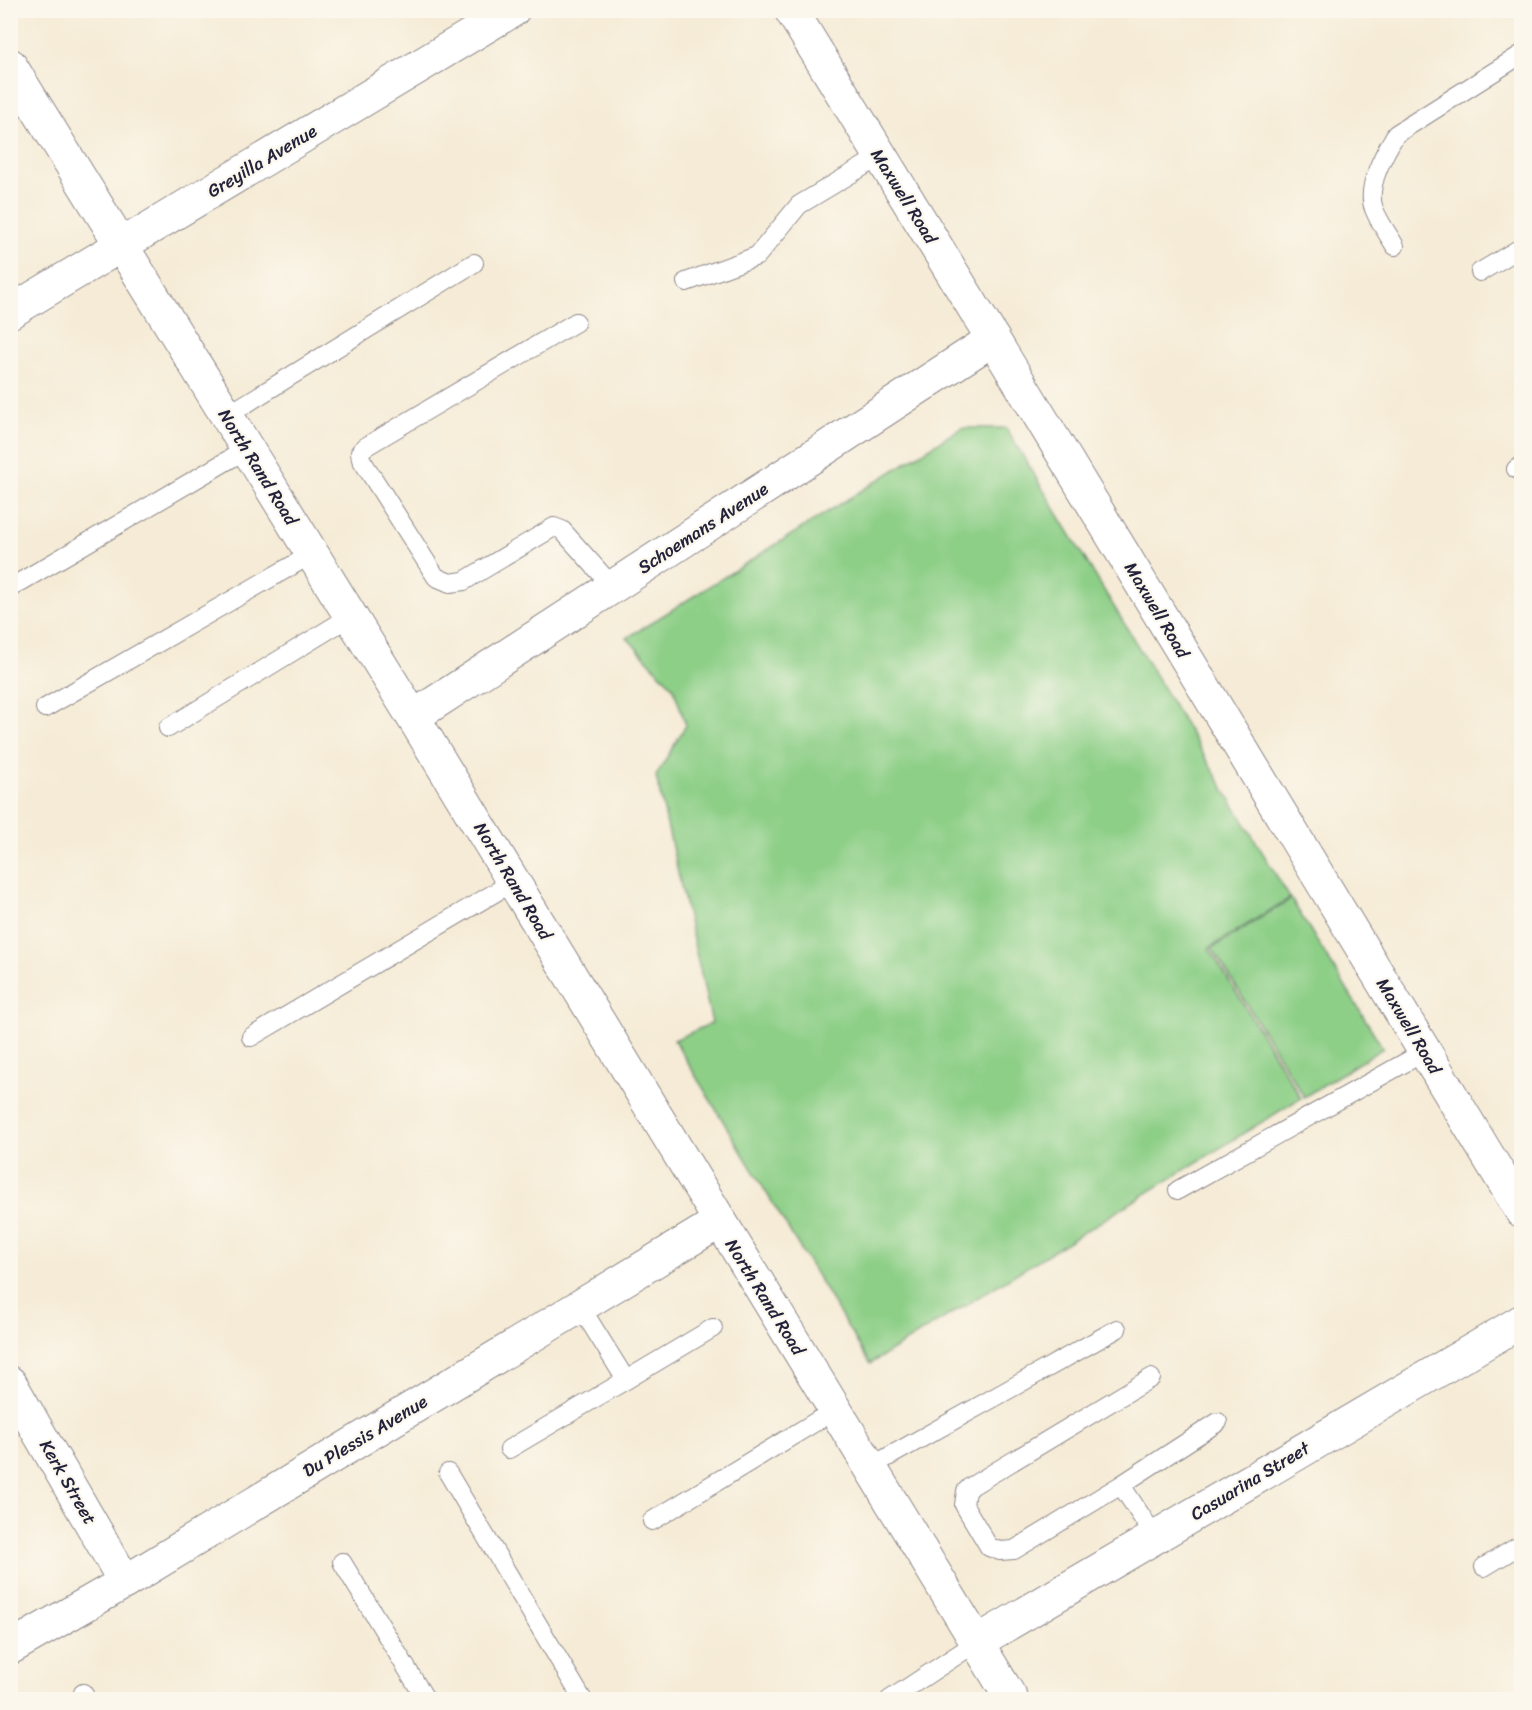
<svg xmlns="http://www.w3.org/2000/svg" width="1532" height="1710" viewBox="0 0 1532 1710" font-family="Sriracha,sans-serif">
	<rect width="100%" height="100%" fill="#fbf7ec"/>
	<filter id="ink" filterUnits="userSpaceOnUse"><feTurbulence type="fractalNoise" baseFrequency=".0167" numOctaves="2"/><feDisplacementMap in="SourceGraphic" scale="12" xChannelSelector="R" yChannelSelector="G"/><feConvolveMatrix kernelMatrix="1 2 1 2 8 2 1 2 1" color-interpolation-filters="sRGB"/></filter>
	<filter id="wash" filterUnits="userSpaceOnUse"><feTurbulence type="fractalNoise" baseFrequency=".008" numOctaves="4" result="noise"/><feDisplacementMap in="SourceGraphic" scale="24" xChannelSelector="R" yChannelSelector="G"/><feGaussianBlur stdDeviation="1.35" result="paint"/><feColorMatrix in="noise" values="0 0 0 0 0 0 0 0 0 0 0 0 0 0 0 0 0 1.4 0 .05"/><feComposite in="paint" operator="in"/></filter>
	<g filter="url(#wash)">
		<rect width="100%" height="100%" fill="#f5ebd6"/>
		<g fill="#8dcf87" stroke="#587861" stroke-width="1.5">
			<polygon points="961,428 1006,428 1290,898 1209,948 1301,1098 870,1364 674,1040 712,1023 656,776 686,725 673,687 627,638"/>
			<polygon points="1291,899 1383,1048 1304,1097 1212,948"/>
		</g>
	</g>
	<g filter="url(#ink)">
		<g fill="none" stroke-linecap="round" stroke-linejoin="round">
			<g stroke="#8c8688" stroke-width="20">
				<g id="lane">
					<path d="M 1395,246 C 1388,234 1379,222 1374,209 C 1365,187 1385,152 1396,134 L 1522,54"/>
					<polyline points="1480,272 1522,247"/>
					<polyline points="686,282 757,256 799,205 879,157"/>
					<polyline points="576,322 365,447 360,452 361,459 436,577 450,583 464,581 554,527 562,530 613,587"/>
					<polyline points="226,416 474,263"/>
					<polyline points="1516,469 1522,466"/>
					<polyline points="10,588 247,449"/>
					<polyline points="45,708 312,554"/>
					<polyline points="168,728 351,616"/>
					<polyline points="251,1037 513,882"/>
					<polyline points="1178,1190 1424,1052"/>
					<polyline points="1151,1378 970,1487 966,1491 964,1505 989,1547 1000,1551 1014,1550 1121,1485 1155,1537"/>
					<polyline points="626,1380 713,1328"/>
					<polyline points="509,1449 626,1380 580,1306"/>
					<polyline points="870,1467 1117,1329"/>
					<polyline points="448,1473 583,1700"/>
					<polyline points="1121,1485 1218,1422"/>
					<polyline points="652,1521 835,1410"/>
					<polyline points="342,1562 426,1700"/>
					<polyline points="1484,1567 1522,1544"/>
					<polyline points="83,1693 87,1700"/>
					<polyline points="889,1700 977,1642"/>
				</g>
			</g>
			<g stroke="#8c8688" stroke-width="35">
				<g id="street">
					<polyline points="791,10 993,339 1522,1212"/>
					<polyline points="10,65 413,717 1012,1700"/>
					<polyline points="10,312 513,10"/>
					<polyline points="413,717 993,339"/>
					<polyline points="10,1383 125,1582"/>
					<polyline points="977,1642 1522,1321"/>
					<polyline points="10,1648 125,1582 719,1222"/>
				</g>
			</g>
			<use href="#lane" stroke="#fff" stroke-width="18"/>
			<use href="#street" stroke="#fff" stroke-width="33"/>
		</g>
	</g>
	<g text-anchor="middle" stroke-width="4.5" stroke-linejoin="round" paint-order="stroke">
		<g font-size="18" fill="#22223b" stroke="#fbf7ec">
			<text transform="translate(262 161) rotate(-31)" y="6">Greyilla Avenue</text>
			<text transform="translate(904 196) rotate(58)" y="6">Maxwell Road</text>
			<text transform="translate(258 467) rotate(58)" y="6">North Rand Road</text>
			<text transform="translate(703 528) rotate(-33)" y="6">Schoemans Avenue</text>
			<text transform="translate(1157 610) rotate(59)" y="6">Maxwell Road</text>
			<text transform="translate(513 881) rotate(59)" y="6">North Rand Road</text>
			<text transform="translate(1409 1026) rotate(59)" y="6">Maxwell Road</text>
			<text transform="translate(765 1297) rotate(58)" y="6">North Rand Road</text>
			<text transform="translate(365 1436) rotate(-31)" y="6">Du Plessis Avenue</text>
			<text transform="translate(1250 1481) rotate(-31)" y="6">Casuarina Street</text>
			<text transform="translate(68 1482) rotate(60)" y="6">Kerk Street</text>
		</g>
	</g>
	<rect width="1532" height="1710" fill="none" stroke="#fbf7ec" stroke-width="36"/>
</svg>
